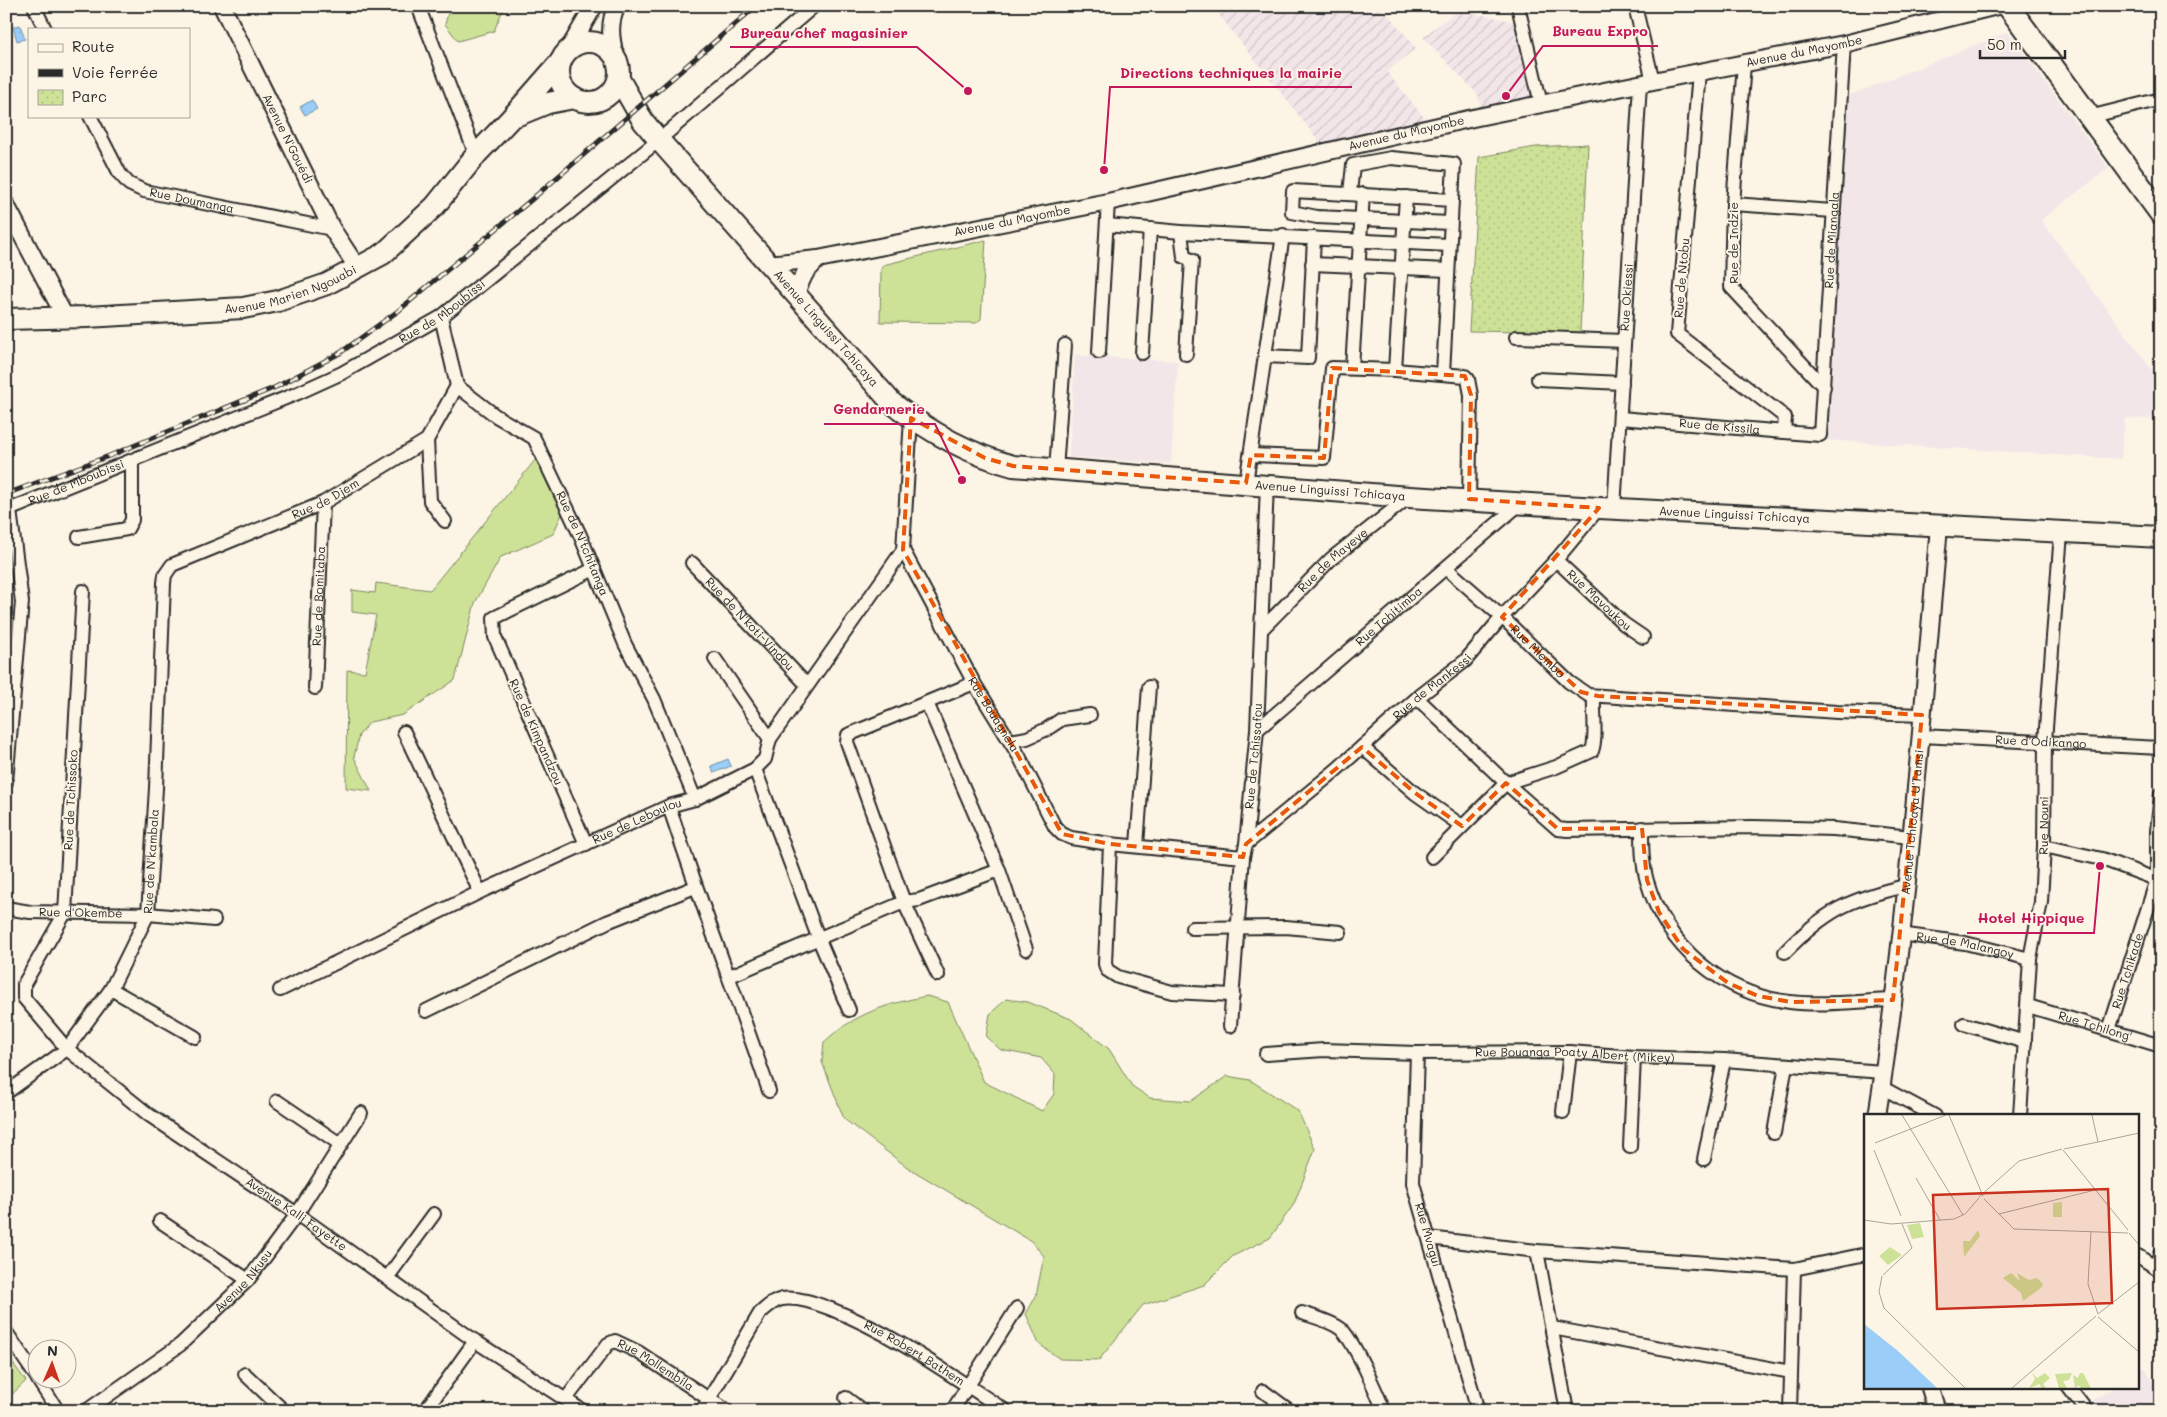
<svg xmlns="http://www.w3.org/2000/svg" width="2167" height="1417" viewBox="0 0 2167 1417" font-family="Mali,sans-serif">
	<defs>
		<pattern id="industrial-furrows" width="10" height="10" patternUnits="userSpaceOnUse" patternTransform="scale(1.25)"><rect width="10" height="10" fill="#f3e6e9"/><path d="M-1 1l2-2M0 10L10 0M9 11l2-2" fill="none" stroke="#d0c5c8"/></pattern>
		<pattern id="park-dots" width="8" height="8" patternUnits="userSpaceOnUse" patternTransform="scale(1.25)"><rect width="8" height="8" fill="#cde297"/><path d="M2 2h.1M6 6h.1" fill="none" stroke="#b0c282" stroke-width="1.8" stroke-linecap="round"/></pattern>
		<pattern id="water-ripples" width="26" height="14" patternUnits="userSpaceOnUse" patternTransform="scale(1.25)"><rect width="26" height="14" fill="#9acef8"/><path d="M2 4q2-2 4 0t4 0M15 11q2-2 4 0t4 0" fill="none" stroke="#85b1d5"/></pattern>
	</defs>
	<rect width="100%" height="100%" fill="#fcf5e5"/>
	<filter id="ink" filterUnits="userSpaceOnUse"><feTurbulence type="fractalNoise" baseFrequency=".02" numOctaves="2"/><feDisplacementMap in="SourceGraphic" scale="10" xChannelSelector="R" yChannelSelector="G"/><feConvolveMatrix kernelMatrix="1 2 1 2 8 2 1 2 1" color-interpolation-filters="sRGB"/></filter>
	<g filter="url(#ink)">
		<g fill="#f3e6e9">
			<polygon points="2008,32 2109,168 2041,220 2161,382 2161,419 2125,418 2121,459 1824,440 1848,96"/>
			<polygon points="1075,355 1178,361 1171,464 1069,457"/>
			<polygon points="2144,1367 2161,1391 2161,1396 2139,1411 2087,1411 2084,1407 2112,1388 2138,1388 2138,1370"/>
		</g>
		<g fill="url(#industrial-furrows)">
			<polygon points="1212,6 1381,6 1416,48 1387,72 1428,122 1346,139 1327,147 1323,146"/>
			<polygon points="1458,10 1516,22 1536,99 1482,111 1478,95 1423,37"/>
		</g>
		<g fill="#cde297" stroke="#7c8661">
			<polygon points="453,6 506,6 500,16 494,31 458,41 445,24 449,10"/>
			<polygon points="986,240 981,319 976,323 880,322 881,269 883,265"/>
			<polygon points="536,459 563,512 553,534 501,557 475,603 455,680 403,715 370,722 359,735 354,757 371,791 346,788 347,670 365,672 376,615 352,612 352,590 375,593 376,583 430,590"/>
			<path d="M 927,996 L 948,1002 L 984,1082 L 1042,1111 L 1054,1094 L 1055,1074 L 1041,1058 L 1001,1050 L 986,1037 L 990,1014 L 1006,999 L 1028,1002 L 1071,1019 L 1109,1049 L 1132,1086 L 1150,1098 L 1191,1101 L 1227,1076 L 1250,1080 L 1298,1111 L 1315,1149 L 1294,1204 L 1270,1238 L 1233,1256 L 1204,1285 L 1143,1305 L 1099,1360 L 1060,1359 L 1039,1344 L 1026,1314 L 1036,1296 L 1044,1256 L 1031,1241 L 907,1167 L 844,1119 L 822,1062 L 824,1042 C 856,1013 886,1004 927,996 Z"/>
			<polygon points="6,1354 26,1381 6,1400"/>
		</g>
		<polygon fill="url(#park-dots)" stroke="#7c8661" points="1588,144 1580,333 1469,331 1479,157 1536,147"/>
		<g fill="url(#water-ripples)" stroke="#6e8da6">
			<polygon points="20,25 25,39 17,41 13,27"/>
			<polygon points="312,100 317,109 305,115 300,107"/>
			<polygon points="728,759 731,766 714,773 711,766"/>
		</g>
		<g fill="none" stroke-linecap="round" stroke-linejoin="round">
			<g stroke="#2b2b2b" stroke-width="16">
				<g id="minor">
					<polyline points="34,6 45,29"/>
					<polyline points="418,6 476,155"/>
					<polyline points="1518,6 1541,104"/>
					<polyline points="1635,6 1653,81"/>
					<polyline points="1744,64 1733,204 1731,287 1824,387"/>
					<polyline points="1699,72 1677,334 1785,417 1784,432"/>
					<path id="s1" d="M 90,116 L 120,174 L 129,184 L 144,191 L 332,229"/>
					<polyline points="2089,117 2161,99"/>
					<polyline points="1350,193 1353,165 1391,158 1454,164 1452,200"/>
					<polyline points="1733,204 1833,211"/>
					<polyline points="1107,225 1181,232 1449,245"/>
					<polyline points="1181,232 1184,257 1192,260 1186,354"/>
					<polyline points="1312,264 1448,270"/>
					<path id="s2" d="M 441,317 L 457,386 L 496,416 L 534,438 L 580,535 L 625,644 L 654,699 L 695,799"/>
					<polyline points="1516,337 1624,341"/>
					<polyline points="1099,352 1108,202"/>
					<polyline points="1142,353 1150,229"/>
					<polyline points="1265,356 1308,358 1314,238"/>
					<polyline points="1352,368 1363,194"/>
					<polyline points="1395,370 1406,197"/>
					<polyline points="1443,374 1452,200 1293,191 1292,212 1317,217 1450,223"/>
					<polyline points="1538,379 1622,383"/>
					<path id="s3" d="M 911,418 L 903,550 L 974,683 L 1019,756 L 1055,827 L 1062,834 L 1071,838 L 1110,844 L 1243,857"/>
					<path id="s4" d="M 1620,418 L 1820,435 L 1844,44"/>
					<polyline points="427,440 430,501 445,521"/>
					<polyline points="1251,455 1324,458 1332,368 1395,370 1465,376 1468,379 1471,395 1469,499"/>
					<polyline points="1056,470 1065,345"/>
					<polyline points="1246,483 1283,235"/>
					<path id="s5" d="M 1614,509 L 1640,84"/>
					<path id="s6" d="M 6,511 L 298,393 L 342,373 L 441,317 L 659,140 L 814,6"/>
					<polyline points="79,537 127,529 132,520 132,461"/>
					<path id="s7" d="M 1556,560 L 1624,624 L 1643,637"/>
					<path id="s8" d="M 692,563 L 807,685"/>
					<path id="s9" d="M 1446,568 L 1502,617 L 1569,682 L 1588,695 L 1837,712 L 1922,715"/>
					<path id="s10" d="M 83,591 L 65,913 L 24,984 L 24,998 L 67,1049 L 149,1115 L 297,1214 L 475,1341 L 583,1411"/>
					<path id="s11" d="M 1262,629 L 1331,559 L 1409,497"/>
					<polyline points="715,659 770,739"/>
					<path id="s12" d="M 315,688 L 323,503"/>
					<polyline points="1417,698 1506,783 1558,829 1567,830 1753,827 1834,829 1911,837"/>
					<polyline points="927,703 999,870 1026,949"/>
					<path id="s13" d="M 1257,730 L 1521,503"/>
					<polyline points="404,732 480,892"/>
					<path id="s14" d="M 1921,736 L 2161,748"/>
					<polyline points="1010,741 1027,738 1047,729 1062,719 1090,715"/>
					<polyline points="1362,747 1415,793 1462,826"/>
					<polyline points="755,769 818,937 849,1010"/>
					<polyline points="6,782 22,602 10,510"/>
					<path d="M 669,806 C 700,902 736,995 769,1091"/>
					<path d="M 1642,828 C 1642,845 1642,864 1647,881 C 1666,947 1722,994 1790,1002 C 1823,1006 1860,1001 1893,1000"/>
					<polyline points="586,844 495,637 494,618 594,569"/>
					<polyline points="1110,844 1105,964 1107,970 1118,977 1172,992 1233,995"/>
					<path id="s15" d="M 1246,844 L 1335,771 L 1417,698 L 1465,661 L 1502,617 L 1556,560 L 1599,508"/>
					<polyline points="1137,845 1149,687"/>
					<polyline points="2044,846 2102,859 2161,881"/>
					<path d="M 1432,857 L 1506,783 L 1556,767 L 1592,751 C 1597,738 1593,712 1594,696"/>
					<path id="s16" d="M 6,908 L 30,912 L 148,914 L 214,920"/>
					<polyline points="1192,928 1286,927 1340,932"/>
					<path id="s17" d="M 1900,934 L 1965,943 L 2030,959"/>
					<path d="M 1785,952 C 1825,911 1849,899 1905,886"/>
					<polyline points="938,975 904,902 847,742 848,735 974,683"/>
					<polyline points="730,976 904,902 919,900 999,870"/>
					<polyline points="111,989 195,1037"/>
					<path id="s18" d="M 280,990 L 480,892 L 669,806 L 695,799 L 755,769 L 765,759 L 770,739 L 903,550"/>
					<path id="s19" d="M 2028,1006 L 2161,1046"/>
					<polyline points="426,1011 607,922 695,887"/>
					<polyline points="1964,1024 2025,1042"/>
					<path id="s20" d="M 1230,1026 L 1243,857 L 1246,844 L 1257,730 L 1267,485"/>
					<path id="s21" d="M 2109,1030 L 2157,879 L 2157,831 L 2161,794"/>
					<path id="s22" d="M 1417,1053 L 1413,1183 L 1478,1411"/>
					<path id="s23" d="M 1266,1054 L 1324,1050 L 1417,1053 L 1570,1052 L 1634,1057 L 1724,1060 L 1883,1072"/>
					<polyline points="1881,1087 1935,1116"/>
					<path id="s24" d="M 6,1093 L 67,1049 L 111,989 L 148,914 L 156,788 L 164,583 L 165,575 L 172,565 L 323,503 L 427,440 L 457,386"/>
					<polyline points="277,1101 340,1144"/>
					<polyline points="1563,1112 1570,1052"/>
					<path id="s25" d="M 2020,1116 L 2030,959 L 2041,902 L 2044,846 L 2045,741 L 2061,533"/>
					<polyline points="1774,1133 1786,1065"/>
					<polyline points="1630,1147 1634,1057"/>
					<polyline points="1704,1159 1724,1060"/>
					<polyline points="160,1221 248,1280"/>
					<polyline points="1429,1238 1537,1251 1794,1269 1866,1254"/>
					<polyline points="1537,1251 1567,1411"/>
					<polyline points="2138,1256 2161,1271"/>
					<polyline points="2155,1267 2161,1252"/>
					<polyline points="387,1278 434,1214"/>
					<path d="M 1302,1313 C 1314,1317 1331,1321 1341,1329 C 1354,1341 1377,1393 1384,1411"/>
					<polyline points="1552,1328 1791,1372"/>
					<polyline points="6,1332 38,1379"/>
					<polyline points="245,1374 284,1411"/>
					<polyline points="38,1380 58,1411"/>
					<polyline points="2069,1388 2087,1411"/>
					<polyline points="1263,1391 1290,1411"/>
					<polyline points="846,1398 863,1411"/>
					<path id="s26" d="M 566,1399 L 608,1344 L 615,1341 L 638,1352 L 727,1411"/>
					<path id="s27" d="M 86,1411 L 180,1345 L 248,1280 L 297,1214 L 361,1113"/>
					<polyline points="425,1411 475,1341"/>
					<path id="s28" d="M 702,1411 L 760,1313 C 767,1307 773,1301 782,1299 C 799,1297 815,1303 831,1309 C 894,1334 949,1374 1006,1411"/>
					<polyline points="952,1411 1017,1308"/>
					<polyline points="1790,1411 1794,1269"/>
				</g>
			</g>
			<g stroke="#2b2b2b" stroke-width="20">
				<g id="tertiary">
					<path id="s29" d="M 222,6 L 332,229 L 357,267"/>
					<polyline points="567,52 594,6"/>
					<path d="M 615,56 C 611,39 608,23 617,6"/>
					<polyline points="6,205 65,317"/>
					<path id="s30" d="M 768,264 L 818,259 L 1108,202 L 1473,118 L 1653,81 L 1844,44 L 1997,6"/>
					<polyline points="795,294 805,273 818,259"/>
					<path id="s31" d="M 1877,1116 C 1908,921 1921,723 1939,527"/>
					<polyline points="1930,1388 1937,1411"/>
				</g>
			</g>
			<g stroke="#2b2b2b" stroke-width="24">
				<g id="primary">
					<circle cx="589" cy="72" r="30"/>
					<path id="s32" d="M 619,79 L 643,121 L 659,140 L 892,403 C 928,431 969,454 1013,466 L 1409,497 L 1599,508 L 2161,537"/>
					<polyline points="516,116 548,103 574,98"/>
					<path id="s33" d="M 6,319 L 87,317 L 243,308 L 278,301 L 327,284 L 383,254 L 435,206 L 476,155 L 511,118 L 561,61"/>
				</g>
			</g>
			<g stroke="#2b2b2b" stroke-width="25">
				<polyline id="trunk" points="2008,6 2161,214"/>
			</g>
			<use href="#minor" stroke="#fcf5e5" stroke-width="12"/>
			<use href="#tertiary" stroke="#fcf5e5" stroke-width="16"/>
			<use href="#primary" stroke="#fcf5e5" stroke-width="20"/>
			<use href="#trunk" stroke="#fcf5e5" stroke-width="21"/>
			<g stroke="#2b2b2b" stroke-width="5">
				<polyline id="rail" points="6,494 109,456 276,387 340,353 398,311 531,200 756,6"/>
			</g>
			<use href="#rail" stroke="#fcf5e5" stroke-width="3" stroke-dasharray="9" stroke-linecap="butt"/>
		</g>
	</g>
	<path fill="none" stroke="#e8590c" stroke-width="4" stroke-dasharray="10 6" stroke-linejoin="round" d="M 1332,368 L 1465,376 L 1471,395 L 1469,499 L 1599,508 L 1502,617 L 1581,692 L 1598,696 L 1922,715 L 1893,1000 L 1791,1002 L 1758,996 L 1728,983 L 1683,949 L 1659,912 L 1647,880 L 1642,828 L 1558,829 L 1506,783 L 1462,826 L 1415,793 L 1362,747 L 1246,844 L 1243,857 L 1110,844 L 1062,834 L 903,550 L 911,418 L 985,458 L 1013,466 L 1246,483 L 1251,455 L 1324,458 Z"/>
	<g text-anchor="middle" stroke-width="4" stroke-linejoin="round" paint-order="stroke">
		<g font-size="12" fill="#2b2b2b" stroke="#fcf5e5">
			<text dy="4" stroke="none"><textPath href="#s30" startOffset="1058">Avenue du Mayombe</textPath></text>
			<text dy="4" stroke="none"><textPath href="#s30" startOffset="652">Avenue du Mayombe</textPath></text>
			<text dy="4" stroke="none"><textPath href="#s29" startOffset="148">Avenue N'Gouédi</textPath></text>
			<text dy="4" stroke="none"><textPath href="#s1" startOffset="144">Rue Doumanga</textPath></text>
			<text dy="4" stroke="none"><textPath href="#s30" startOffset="248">Avenue du Mayombe</textPath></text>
			<text dy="4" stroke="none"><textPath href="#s4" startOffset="396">Rue de Miangala</textPath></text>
			<text transform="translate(1734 243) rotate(-90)" y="4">Rue de Indzie</text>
			<text transform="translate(1682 278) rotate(-85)" y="4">Rue de Ntobu</text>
			<text dy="4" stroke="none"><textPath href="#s33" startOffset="288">Avenue Marien Ngouabi</textPath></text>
			<text dy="4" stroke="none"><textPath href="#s5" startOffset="212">Rue Okiessi</textPath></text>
			<text dy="4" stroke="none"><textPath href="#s6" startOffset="481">Rue de Mboubissi</textPath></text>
			<text dy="4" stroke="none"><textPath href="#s32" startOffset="325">Avenue Linguissi Tchicaya</textPath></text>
			<text dy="4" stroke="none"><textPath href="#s4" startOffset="100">Rue de Kissila</textPath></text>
			<text dy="4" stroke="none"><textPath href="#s6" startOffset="76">Rue de Mboubissi</textPath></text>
			<text dy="4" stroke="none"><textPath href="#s32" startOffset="880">Avenue Linguissi Tchicaya</textPath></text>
			<text dy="4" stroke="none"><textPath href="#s24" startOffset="752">Rue de Djem</textPath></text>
			<text dy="4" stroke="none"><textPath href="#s32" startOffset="1285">Avenue Linguissi Tchicaya</textPath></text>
			<text dy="4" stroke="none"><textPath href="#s2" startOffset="280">Rue de N'tchitanga</textPath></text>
			<text dy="4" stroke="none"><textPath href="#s11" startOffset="99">Rue de Mayeye</textPath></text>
			<text dy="4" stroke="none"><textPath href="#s12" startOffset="92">Rue de Bomitaba</textPath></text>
			<text dy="4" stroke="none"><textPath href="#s7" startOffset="59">Rue Mavoukou</textPath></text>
			<text dy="4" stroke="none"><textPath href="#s13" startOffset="174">Rue Tchitimba</textPath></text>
			<text dy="4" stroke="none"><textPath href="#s8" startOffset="84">Rue de N'koti-Vindou</textPath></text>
			<text dy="4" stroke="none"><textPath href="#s9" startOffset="124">Rue Mlembo</textPath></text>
			<text dy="4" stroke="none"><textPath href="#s15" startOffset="244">Rue de Mankessi</textPath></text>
			<text dy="4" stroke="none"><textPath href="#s3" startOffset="320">Rue Bouagnela</textPath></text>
			<text transform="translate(536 732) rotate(66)" y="4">Rue de Kimpandzou</text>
			<text dy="4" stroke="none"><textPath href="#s14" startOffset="120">Rue d'Odikango</textPath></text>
			<text dy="4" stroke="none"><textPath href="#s20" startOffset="271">Rue de Tchissafou</textPath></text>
			<text transform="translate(71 800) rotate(-87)" y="4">Rue de Tchissoko</text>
			<text dy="4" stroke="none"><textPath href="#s18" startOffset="395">Rue de Leboulou</textPath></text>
			<text dy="4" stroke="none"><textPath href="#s31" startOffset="296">Avenue Tchicaya U'Tamsi</textPath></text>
			<text dy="4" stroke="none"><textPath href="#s25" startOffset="292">Rue Nouni</textPath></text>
			<text dy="4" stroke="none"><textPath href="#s24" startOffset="286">Rue de N'kambala</textPath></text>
			<text dy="4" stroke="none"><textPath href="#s16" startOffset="75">Rue d'Okembé</textPath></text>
			<text dy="4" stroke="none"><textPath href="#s17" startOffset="66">Rue de Malangoy</textPath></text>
			<text dy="4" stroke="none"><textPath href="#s21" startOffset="62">Rue Tchikade</textPath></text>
			<text dy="4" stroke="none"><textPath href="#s19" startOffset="70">Rue Tchilong'</textPath></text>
			<text dy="4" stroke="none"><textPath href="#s23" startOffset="309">Rue Bouanga Poaty Albert (Mikey)</textPath></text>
			<text dy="4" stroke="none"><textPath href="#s10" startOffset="768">Avenue Kalli Fayette</textPath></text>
			<text dy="4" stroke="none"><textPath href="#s22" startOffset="184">Rue Mvagui</textPath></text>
			<text dy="4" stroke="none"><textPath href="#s27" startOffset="205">Avenue Nkusu</textPath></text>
			<text dy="4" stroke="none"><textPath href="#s28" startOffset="285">Rue Robert Bathem</textPath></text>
			<text dy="4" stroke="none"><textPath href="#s26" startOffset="124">Rue Mollembila</textPath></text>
		</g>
	</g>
	<g transform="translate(1864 1114)">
		<rect width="275" height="275" fill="#fcf5e5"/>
		<path d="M 56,109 L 60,123 L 48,125 L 43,111 ZM 114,116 L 116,122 L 100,143 L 99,127 L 106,127 ZM 147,159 L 156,167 L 153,159 L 165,166 L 173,164 L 179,170 L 177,174 L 159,187 L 157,179 L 139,164 Z" fill="#cde297"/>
		<path d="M 208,259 L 205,266 L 199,267 L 203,274 L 195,274 L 191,260 ZM 216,259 L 219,259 L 227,274 L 216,274 L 215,271 L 211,274 L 209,261 L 214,264 Z" fill="#cde297"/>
		<path d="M 168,259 L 173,264 L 181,259 L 186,264 L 179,270 L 182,274 L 177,274 L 176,270 L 165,274 L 171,265 Z" fill="#cde297"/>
		<path d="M 26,133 L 38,141 L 24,151 L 15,142 Z" fill="#cde297"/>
		<path d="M 198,88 L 198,103 L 189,103 L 189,89 Z" fill="#cde297"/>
		<path d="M 0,210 L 34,237 L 73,274 L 0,274 Z" fill="#9acef8"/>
		<path fill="none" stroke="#a8a49b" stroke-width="1" d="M 38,1 L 99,101M 85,1 L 119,82M 234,28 L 275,19M 11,29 L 82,1M 200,35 L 234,28 L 228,1M 10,36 L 37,102M 199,36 L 264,116M 52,64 L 76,106M 115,83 L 155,47 L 198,35M 120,85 L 150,115 L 264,119M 135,100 L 231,76M 0,106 L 27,110 L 90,105 L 101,100 L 115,84M 227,118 L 224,170 L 234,200M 265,119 L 275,131M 19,161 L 48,134 L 38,110M 18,162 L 15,178 L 20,194 L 101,274M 234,200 L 275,168M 234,203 L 275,238M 148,274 L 232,202"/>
		<path fill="#c8321e" fill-opacity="0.15" stroke="#c8321e" stroke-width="2.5" d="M 244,75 L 248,189 L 73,195 L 69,81 Z"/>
		<rect width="275" height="275" fill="none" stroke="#2b2b2b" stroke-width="2.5"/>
	</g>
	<path fill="none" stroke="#c2185b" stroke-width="2" d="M1506 96L1543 46H1658M968 91L917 47H730M1104 170L1110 87H1352M962 480L935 424H824M2100 866L2094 933H1967"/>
	<g fill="#c2185b" stroke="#fcf5e5" stroke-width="2">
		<circle cx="1506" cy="96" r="5"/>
		<circle cx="968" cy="91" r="5"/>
		<circle cx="1104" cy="170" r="5"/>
		<circle cx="962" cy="480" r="5"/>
		<circle cx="2100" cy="866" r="5"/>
	</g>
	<g font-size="14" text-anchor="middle" font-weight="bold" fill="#c2185b" stroke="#fcf5e5" stroke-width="4" stroke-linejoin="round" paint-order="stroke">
		<text x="1600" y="36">Bureau Expro</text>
		<text x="824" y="38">Bureau chef magasinier</text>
		<text x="1231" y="78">Directions techniques la mairie</text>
		<text x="879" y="414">Gendarmerie</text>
		<text x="2031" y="923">Hotel Hippique</text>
	</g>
	<rect width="2167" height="1417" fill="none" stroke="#fcf5e5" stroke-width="25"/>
	<rect x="12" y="12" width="2142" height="1392" fill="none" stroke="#2b2b2b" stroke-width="2" filter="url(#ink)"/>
	<rect x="28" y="28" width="162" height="90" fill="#fcf5e5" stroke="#a8a49b"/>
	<rect x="38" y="44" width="25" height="8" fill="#fcf5e5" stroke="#a8a49b"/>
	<text x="72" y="52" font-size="15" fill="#2b2b2b">Route</text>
	<rect x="38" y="69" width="25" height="8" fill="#2b2b2b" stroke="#a8a49b"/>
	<text x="72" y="78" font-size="15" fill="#2b2b2b">Voie ferrée</text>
	<rect x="38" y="90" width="25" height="15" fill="url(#park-dots)" stroke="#a8a49b"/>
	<text x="72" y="102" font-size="15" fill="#2b2b2b">Parc</text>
	<g transform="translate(52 1364) rotate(2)"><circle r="24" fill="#fcf5e5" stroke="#a8a49b"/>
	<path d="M0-4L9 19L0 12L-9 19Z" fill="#c8321e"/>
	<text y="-8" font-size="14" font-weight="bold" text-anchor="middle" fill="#2b2b2b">N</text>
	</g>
	<path d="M1980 50v8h85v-8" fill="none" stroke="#2b2b2b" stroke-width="2.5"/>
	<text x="1987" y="50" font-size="15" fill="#2b2b2b" stroke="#fcf5e5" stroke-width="4" paint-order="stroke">50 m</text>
</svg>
